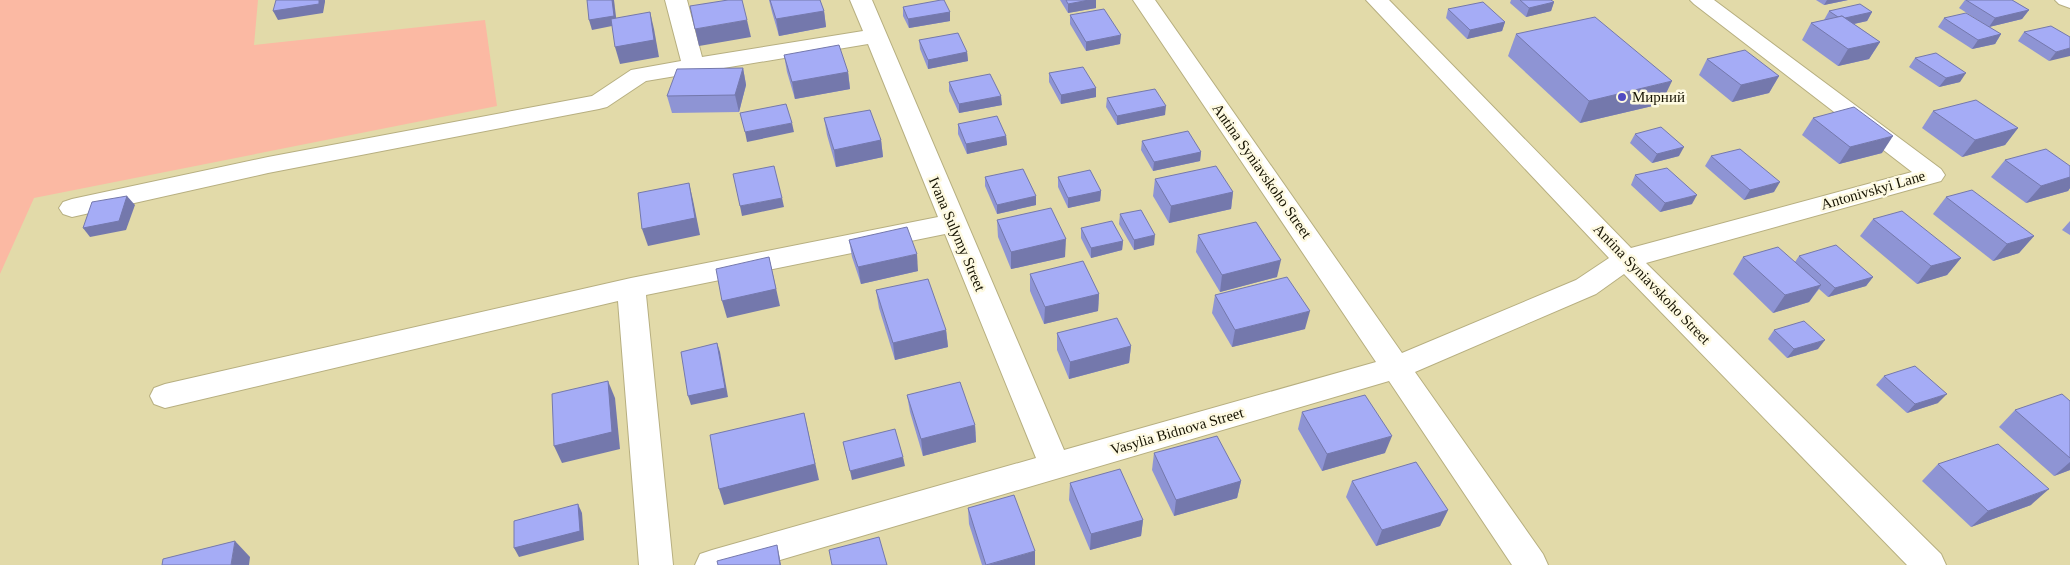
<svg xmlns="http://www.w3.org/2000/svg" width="2070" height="565" viewBox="0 0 2070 565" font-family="Georgia,serif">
	<rect width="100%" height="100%" fill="#e2daa9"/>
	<polygon fill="#fbb9a3" points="0,0 258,0 254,45 485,20 497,106 34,198 0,274"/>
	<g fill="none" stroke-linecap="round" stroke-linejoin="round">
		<g stroke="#b7af80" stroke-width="2">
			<g id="minor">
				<polygon points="665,0 687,0 702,57 863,31 850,0 872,0 1064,450 1376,362 1133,0 1155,0 1402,353 1576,280 1609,258 1366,0 1389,0 1631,248 1912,172 1694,4 1690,0 1714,0 1941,169 1945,175 1941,181 1646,263 1941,554 1946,565 1907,565 1624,274 1596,294 1415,372 1543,554 1548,565 1512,565 1389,381 763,565 695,565 700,554 712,550 1036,458 945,234 646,295 673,565 639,565 618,301 165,408 154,404 150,396 154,388 165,384 631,278 938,217 868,44 646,81 607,107 599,109 268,173 72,217 63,214 59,208 63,202 72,199 268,157 592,96 631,70 681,61"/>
				<polygon points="2055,0 2070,0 2070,8 2059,4"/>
			</g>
		</g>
		<use href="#minor" fill="#fff" fill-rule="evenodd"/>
	</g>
	<g fill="#8e94d4">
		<polygon points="769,0 820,0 824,11 826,27 779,36 772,12"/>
		<polygon points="1060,0 1096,0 1096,8 1068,13"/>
		<polygon points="1511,0 1551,0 1554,2 1551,11 1526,17 1510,3"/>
		<polygon points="1816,0 1848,0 1824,5"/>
		<polygon points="1965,0 2012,0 2029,10 2022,19 1989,27 1959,8"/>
		<polygon points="903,7 950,12 950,21 909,28 903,16"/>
		<polygon points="1448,9 1505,22 1502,31 1467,39 1446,18"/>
		<polygon points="1829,11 1872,12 1867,21 1854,24 1880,42 1869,59 1838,66 1802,40 1811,23 1824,20"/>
		<polygon points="1070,15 1120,44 1086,51 1070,24"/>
		<polygon points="1944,18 2001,34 1995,44 1972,49 1938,27"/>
		<polygon points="2024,32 2070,37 2049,61 2018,41"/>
		<polygon points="1516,34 1661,104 1580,123 1508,56"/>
		<polygon points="919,40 967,52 968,61 928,69 920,49"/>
		<polygon points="784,55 848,72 850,89 795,99 787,72"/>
		<polygon points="1915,58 1960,82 1939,87 1909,67"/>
		<polygon points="1707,59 1779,76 1769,93 1732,102 1699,75"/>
		<polygon points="743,68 746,85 739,112 672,113 667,96"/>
		<polygon points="1049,73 1096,97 1061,104 1049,82"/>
		<polygon points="949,82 1002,105 959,113 949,91"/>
		<polygon points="1107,98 1165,115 1117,125 1106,107"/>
		<polygon points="1933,111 2018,128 2005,145 1962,157 1922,128"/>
		<polygon points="824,118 881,140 883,157 836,167 827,135"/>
		<polygon points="1813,118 1882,153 1839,164 1802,135"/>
		<polygon points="958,124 1006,136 1007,145 967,154 958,134"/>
		<polygon points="1635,134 1679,156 1652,163 1630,143"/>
		<polygon points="1142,141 1201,152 1200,161 1153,171 1141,150"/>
		<polygon points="1711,156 1774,192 1744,200 1705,166"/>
		<polygon points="2005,160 2070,166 2070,188 2068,191 2026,203 1991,177"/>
		<polygon points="1635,175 1692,204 1660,212 1631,185"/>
		<polygon points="985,177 1036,205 997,214 985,186"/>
		<polygon points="1058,177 1101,191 1100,201 1068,208 1058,187"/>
		<polygon points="1155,179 1233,192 1231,209 1169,223 1153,196"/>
		<polygon points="1946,197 2034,236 2019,253 1993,261 1933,214"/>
		<polygon points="1120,214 1154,245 1134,250 1119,224"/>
		<polygon points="1873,219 1961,258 1947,275 1917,284 1860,236"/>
		<polygon points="997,220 1065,257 1011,269 998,237"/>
		<polygon points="2070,221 2070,235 2062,230"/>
		<polygon points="1081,228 1123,241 1122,250 1091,258 1081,238"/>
		<polygon points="1198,235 1277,277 1220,292 1196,252"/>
		<polygon points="849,240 918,271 861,284 852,257"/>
		<polygon points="1799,256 1873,277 1866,286 1828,297 1819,289 1809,302 1773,313 1733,274 1743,257 1795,262"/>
		<polygon points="1030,274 1099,294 1098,311 1044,324 1030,291"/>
		<polygon points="876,290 946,330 948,347 895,360 879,308"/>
		<polygon points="1215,295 1305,329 1232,347 1212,313"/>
		<polygon points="1774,330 1818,349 1787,358 1768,339"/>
		<polygon points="1057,333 1131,346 1129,363 1069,379 1057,350"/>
		<polygon points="1884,376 1938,403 1907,413 1876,385"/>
		<polygon points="907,395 975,425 976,442 923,456 910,412"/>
		<polygon points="2070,401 2070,470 2054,476 1999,427 2015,410"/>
		<polygon points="1302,412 1385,453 1322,471 1298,429"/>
		<polygon points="1154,453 1241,481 1237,498 1174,516 1152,470"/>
		<polygon points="1938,464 2031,505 1971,527 1922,481"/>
		<polygon points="1352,481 1448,510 1440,526 1376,546 1346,497"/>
		<polygon points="1070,483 1143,520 1141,536 1090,550 1069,500"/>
		<polygon points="968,508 1035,565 982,565 969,524"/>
	</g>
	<g fill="#7478ac">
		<polygon points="319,0 325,0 325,2 323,13 278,20 273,11"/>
		<polygon points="612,0 614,0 617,25 592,30 589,20"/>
		<polygon points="1089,0 1096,0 1096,8 1068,13 1068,4"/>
		<polygon points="1827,0 1848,0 1824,5"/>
		<polygon points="1554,2 1551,11 1526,17 1529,8"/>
		<polygon points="2029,10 2022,19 1989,27 1995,18"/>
		<polygon points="824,11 826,27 779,36 776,19"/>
		<polygon points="650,12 654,29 659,57 620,64 615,47"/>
		<polygon points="950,12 950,21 909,28 908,19"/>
		<polygon points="1872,12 1867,21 1835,28 1841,19"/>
		<polygon points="747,20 751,37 699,46 695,29"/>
		<polygon points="1505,22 1502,31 1467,39 1470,30"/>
		<polygon points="2001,34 1995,44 1972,49 1978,40"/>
		<polygon points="1121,35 1120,44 1086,51 1086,42"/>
		<polygon points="1880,42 1869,59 1838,66 1848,49"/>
		<polygon points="2070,48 2070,56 2049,61 2056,52"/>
		<polygon points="967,52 968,61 928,69 928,60"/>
		<polygon points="743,68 746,85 739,112 735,95"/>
		<polygon points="848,72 850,89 795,99 792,82"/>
		<polygon points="1966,73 1960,82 1939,87 1946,78"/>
		<polygon points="1779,76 1769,93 1732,102 1741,85"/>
		<polygon points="1672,81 1661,104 1580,123 1589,101"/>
		<polygon points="1096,88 1096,97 1061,104 1061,95"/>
		<polygon points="1001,96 1002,105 959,113 959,104"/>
		<polygon points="1166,106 1165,115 1117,125 1117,116"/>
		<polygon points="792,123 794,132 747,142 745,132"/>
		<polygon points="2018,128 2005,145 1962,157 1975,140"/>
		<polygon points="1006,136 1007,145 967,154 966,144"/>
		<polygon points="1893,136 1882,153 1839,164 1850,147"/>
		<polygon points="881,140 883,157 836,167 834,150"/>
		<polygon points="1684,147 1679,156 1652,163 1657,154"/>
		<polygon points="1201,152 1200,161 1153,171 1154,162"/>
		<polygon points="2070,177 2070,188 2068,191 2026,203 2041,186"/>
		<polygon points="1780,182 1774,192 1744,200 1750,190"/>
		<polygon points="689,183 693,200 700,235 648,246 642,229"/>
		<polygon points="1101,191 1100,201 1068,208 1068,198"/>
		<polygon points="1233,192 1231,209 1169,223 1171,206"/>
		<polygon points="1697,195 1692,204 1660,212 1665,203"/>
		<polygon points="127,196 135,205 126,230 90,237 83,228"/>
		<polygon points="1036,196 1036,205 997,214 997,205"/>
		<polygon points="782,198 784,207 742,216 740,206"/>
		<polygon points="1155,235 1154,245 1134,250 1134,240"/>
		<polygon points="2034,236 2019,253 1993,261 2007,244"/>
		<polygon points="1066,239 1065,257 1011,269 1011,252"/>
		<polygon points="1123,241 1122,250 1091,258 1091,248"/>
		<polygon points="917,254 918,271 861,284 858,267"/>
		<polygon points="769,257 780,306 727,318 722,301"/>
		<polygon points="1961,258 1947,275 1917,284 1931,266"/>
		<polygon points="1281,260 1277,277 1220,292 1222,275"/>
		<polygon points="1873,277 1866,286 1828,297 1835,288"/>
		<polygon points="1821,285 1809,302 1773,313 1785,295"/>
		<polygon points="1099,294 1098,311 1044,324 1045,307"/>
		<polygon points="1310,311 1305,329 1232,347 1235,330"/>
		<polygon points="946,330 948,347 895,360 893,343"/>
		<polygon points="1825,340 1818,349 1787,358 1794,349"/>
		<polygon points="717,343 720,352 728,397 691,405 688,396"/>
		<polygon points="1131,346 1129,363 1069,379 1070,362"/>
		<polygon points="608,381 615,398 620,449 562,463 554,446"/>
		<polygon points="1947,394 1938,403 1907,413 1915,404"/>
		<polygon points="804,413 819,480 724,505 719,489"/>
		<polygon points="975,425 976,442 923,456 921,439"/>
		<polygon points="1392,436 1385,453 1322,471 1327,454"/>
		<polygon points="903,457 905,466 852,480 850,471"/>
		<polygon points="2070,462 2070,470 2054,476"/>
		<polygon points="1241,481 1237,498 1174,516 1176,500"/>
		<polygon points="2049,489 2031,505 1971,527 1988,511"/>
		<polygon points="578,504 582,513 584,540 519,557 514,548"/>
		<polygon points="1448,510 1440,526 1376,546 1382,530"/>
		<polygon points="1143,520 1141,536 1090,550 1091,534"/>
		<polygon points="235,541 250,557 249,565 231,565"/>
		<polygon points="777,545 779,554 781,565 780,565"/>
		<polygon points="1035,551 1035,565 988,565"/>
	</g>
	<g fill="#a5acf6" stroke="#7478ac">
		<polygon points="276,0 319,0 319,4 273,11"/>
		<polygon points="587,0 612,0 614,16 589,20"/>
		<polygon points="728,0 742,0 747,20 695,29 690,6"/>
		<polygon points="770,0 820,0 824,11 776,19"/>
		<polygon points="941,0 944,0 950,12 908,19 903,7"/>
		<polygon points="1066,0 1089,0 1068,4"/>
		<polygon points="1520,0 1551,0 1554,2 1529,8"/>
		<polygon points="1966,0 2012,0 2029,10 1995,18"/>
		<polygon points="1483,2 1505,22 1470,30 1448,9"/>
		<polygon points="1860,4 1872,12 1845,18 1842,16 1838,17 1829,11"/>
		<polygon points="1104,9 1121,35 1086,42 1070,15"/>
		<polygon points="650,12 654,40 615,47 611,19"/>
		<polygon points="1966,13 2001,34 1978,40 1944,18"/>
		<polygon points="1842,16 1880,42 1848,49 1811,23"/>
		<polygon points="1595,17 1672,81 1589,101 1516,34"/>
		<polygon points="2051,26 2070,37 2070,48 2056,52 2024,32"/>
		<polygon points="958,33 967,52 928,60 919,40"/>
		<polygon points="839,45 848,72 792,82 784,55"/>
		<polygon points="1745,50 1779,76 1741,85 1707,59"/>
		<polygon points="1936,53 1966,73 1946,78 1915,58"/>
		<polygon points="1083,67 1096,88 1061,95 1049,73"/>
		<polygon points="743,68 735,95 667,96 677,69"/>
		<polygon points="990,74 1001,96 959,104 949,82"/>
		<polygon points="1155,89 1166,106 1117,116 1107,98"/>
		<polygon points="1976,100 2018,128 1975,140 1933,111"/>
		<polygon points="786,104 792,123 745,132 740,113"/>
		<polygon points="1854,107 1893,136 1850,147 1813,118"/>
		<polygon points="870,110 881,140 834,150 824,118"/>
		<polygon points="997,116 1006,136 966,144 958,124"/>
		<polygon points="1661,127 1684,147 1657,154 1635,134"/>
		<polygon points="1188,131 1201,152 1154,162 1142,141"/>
		<polygon points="1740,149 1780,182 1750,190 1711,156"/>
		<polygon points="2046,149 2070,166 2070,177 2041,186 2005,160"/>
		<polygon points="774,166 782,198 740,206 733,174"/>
		<polygon points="1216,166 1233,192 1171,206 1155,179"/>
		<polygon points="1667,168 1697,195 1665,203 1635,175"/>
		<polygon points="1023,169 1036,196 997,205 985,177"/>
		<polygon points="1090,170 1101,191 1068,198 1058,177"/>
		<polygon points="689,183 695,218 642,229 638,193"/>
		<polygon points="1972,190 2034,236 2007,244 1946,197"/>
		<polygon points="127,196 119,221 83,228 92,202"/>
		<polygon points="1051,208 1066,239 1011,252 997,220"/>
		<polygon points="1141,210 1155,235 1134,240 1120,214"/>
		<polygon points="1902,211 1961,258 1931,266 1873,219"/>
		<polygon points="1112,221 1123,241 1091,248 1081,228"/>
		<polygon points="1256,222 1281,260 1222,275 1198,235"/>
		<polygon points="907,227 917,254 858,267 849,240"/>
		<polygon points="1836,245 1873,277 1835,288 1799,256"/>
		<polygon points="1778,247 1821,285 1785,295 1743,257"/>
		<polygon points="769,257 776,289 722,301 716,269"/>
		<polygon points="1083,261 1099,294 1045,307 1030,274"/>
		<polygon points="1287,277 1310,311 1235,330 1215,295"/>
		<polygon points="928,279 946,330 893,343 876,290"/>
		<polygon points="1117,318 1131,346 1070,362 1057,333"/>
		<polygon points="1804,321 1825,340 1794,349 1774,330"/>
		<polygon points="717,343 725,388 688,396 681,352"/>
		<polygon points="1915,366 1947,394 1915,404 1884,376"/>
		<polygon points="608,381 612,432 554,446 552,394"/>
		<polygon points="960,382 975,425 921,439 907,395"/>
		<polygon points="2062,394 2070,401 2070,458 2015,410"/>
		<polygon points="1365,395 1392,436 1327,454 1302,412"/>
		<polygon points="804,413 815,464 719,489 710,435"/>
		<polygon points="895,429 903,457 850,471 843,442"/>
		<polygon points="1217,436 1241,481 1176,500 1154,453"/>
		<polygon points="1998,444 2049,489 1988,511 1938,464"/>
		<polygon points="1416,462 1448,510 1382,530 1352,481"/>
		<polygon points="1120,469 1143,520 1091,534 1070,483"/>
		<polygon points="1014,495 1035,551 986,565 968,508"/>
		<polygon points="578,504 580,531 514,548 514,521"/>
		<polygon points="879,537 887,565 832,565 829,550"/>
		<polygon points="235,541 231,565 162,565 163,559"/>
		<polygon points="777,545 780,565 718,565 717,561"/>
	</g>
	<circle fill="#514bc2" stroke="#fefae2" stroke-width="2" cx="1622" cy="97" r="5"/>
	<g text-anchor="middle" stroke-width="5" stroke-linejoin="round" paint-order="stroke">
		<g font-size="15" fill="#171403" stroke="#fefae2" text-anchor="start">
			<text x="1632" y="102">Мирний</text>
		</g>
		<g font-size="15" fill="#171403" stroke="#fefae2">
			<text transform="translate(1262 171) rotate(55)" y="5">Antina Syniavskoho Street</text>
			<text transform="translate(1873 190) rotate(-16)" y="5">Antonivskyi Lane</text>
			<text transform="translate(957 234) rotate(67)" y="5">Ivana Sulymy Street</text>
			<text transform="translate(1652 284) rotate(46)" y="5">Antina Syniavskoho Street</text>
			<text transform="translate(1177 431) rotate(-16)" y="5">Vasylia Bidnova Street</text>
		</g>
	</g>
</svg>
